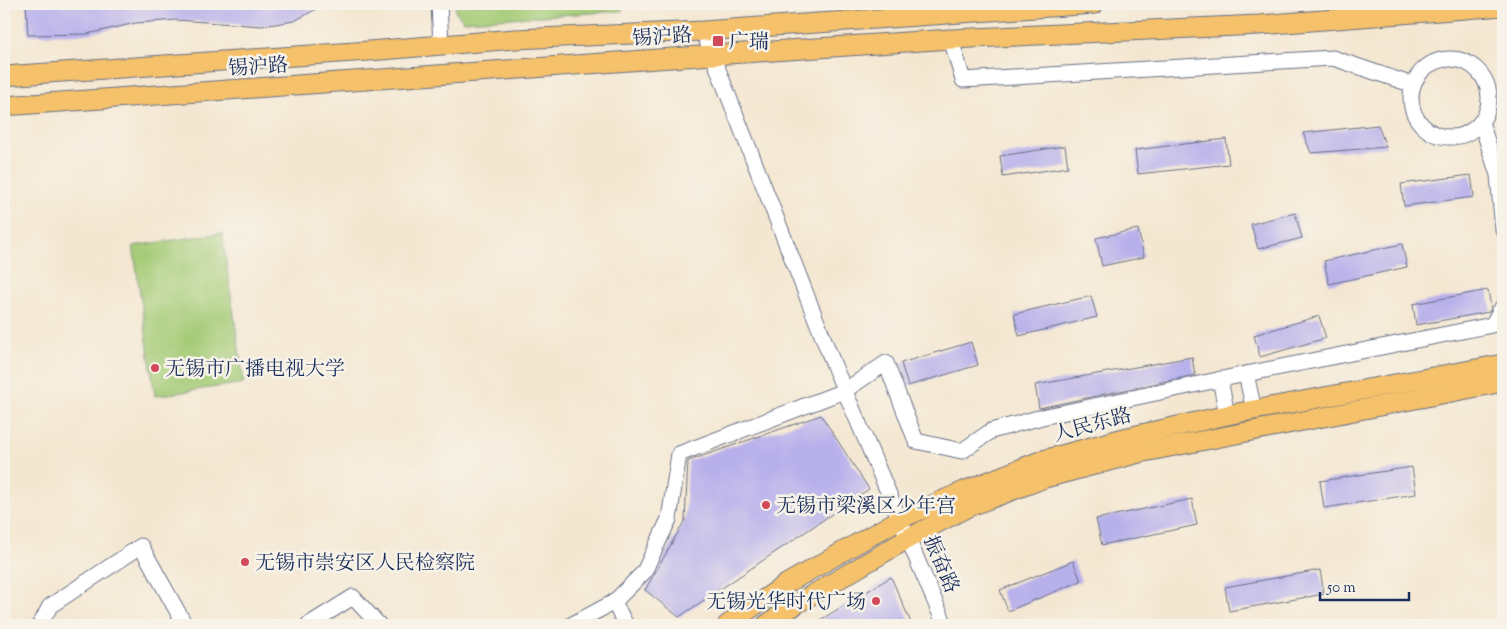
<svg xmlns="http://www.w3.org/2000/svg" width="1507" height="629" viewBox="0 0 1507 629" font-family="'Sorts Mill Goudy','Noto Serif SC',serif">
	<rect width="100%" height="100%" fill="#f7f3e8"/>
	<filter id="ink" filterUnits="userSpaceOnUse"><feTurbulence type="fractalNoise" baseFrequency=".02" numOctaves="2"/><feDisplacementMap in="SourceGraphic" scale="10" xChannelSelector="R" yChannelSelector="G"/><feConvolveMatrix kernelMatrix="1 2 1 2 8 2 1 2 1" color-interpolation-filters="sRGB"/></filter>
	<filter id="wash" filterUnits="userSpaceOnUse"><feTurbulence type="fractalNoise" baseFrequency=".0096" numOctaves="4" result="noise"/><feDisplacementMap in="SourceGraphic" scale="20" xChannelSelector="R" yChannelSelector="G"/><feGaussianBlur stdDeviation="1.12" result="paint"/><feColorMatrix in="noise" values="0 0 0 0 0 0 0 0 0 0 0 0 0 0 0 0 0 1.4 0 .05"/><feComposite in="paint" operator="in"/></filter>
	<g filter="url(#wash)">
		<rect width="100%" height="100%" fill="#f4e7d1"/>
		<g fill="#a4cb76" stroke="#607d6a">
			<polygon points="455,4 622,4 622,11 464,21 456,12"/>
			<polygon points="222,233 244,383 155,396 133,246"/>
		</g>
		<g id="blocks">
			<g fill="#b8b0eb">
				<polygon points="26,4 326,4 294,21 262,26 176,20 136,23 87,34 28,35"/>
				<polygon points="1378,125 1386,147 1311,153 1303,133"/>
				<polygon points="1226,139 1229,164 1138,174 1135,150"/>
				<polygon points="1065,146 1068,167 1003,177 1000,156"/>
				<polygon points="1471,175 1474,197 1404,206 1401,184"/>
				<polygon points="1295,213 1302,238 1258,249 1251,224"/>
				<polygon points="1138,229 1144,257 1102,266 1096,238"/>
				<polygon points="1402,244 1407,267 1329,284 1324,261"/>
				<polygon points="1488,290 1491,308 1489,312 1416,325 1413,304"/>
				<polygon points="1091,296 1097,317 1019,336 1014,314"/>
				<polygon points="1319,316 1326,338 1260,357 1254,335"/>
				<polygon points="971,342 978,365 908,386 901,363"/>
				<polygon points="1192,357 1195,375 1039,408 1035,385"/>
				<polygon points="821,415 869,489 679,617 645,590 685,520 688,461"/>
				<polygon points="1412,467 1416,494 1324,508 1320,481"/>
				<polygon points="1192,499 1197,525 1102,545 1096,519"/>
				<polygon points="1073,561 1081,581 1008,611 1000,590"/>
				<polygon points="1320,570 1324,594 1229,611 1225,587"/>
				<polygon points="891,577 912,625 812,625"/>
			</g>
		</g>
	</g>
	<g filter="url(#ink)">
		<use href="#blocks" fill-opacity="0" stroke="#676f86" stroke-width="1"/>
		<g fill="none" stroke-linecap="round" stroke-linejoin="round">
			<g stroke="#676f86" stroke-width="17">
				<g id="minor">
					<polyline points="439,4 441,45"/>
					<polyline points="703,31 835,368 945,625"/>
					<polyline points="951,39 963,80 1333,58 1413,85"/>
					<circle cx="1450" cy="98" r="39"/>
					<polyline points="1481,122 1498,175 1503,230"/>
					<polyline points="1246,374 1254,410"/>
					<polyline points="1220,379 1227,415"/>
					<polyline points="614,602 644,572 669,519 679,454 844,391 886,363 916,441 962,451 991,431 1042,417 1246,374 1492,325 1503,306"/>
					<polyline points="40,625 50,606 141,546 185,625"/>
					<polyline points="308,625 353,597 379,625"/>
					<polyline points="571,625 614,602 626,625"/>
				</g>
			</g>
			<g stroke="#676f86" stroke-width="21">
				<g id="major">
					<polyline points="4,76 369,51 515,39 703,31 1094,4"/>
					<polyline points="4,106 713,55 951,39 1259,25 1503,6"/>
					<polyline points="727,625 786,584 900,519 964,491 1040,461 1128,437 1232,414 1503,364"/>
					<polyline points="766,625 798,603 909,538 968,507 1045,478 1139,453 1503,382"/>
				</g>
			</g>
			<use href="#minor" stroke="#fff" stroke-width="15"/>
			<use href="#major" stroke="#f5c16b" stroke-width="19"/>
		</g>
	</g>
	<g fill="#d1495b" stroke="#f7f3e8" stroke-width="2">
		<rect x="712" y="35" width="12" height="12" rx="2.5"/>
		<circle cx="155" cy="368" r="5"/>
		<circle cx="766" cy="505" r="5"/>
		<circle cx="245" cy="562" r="5"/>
		<circle cx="876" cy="601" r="5"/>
	</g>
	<g text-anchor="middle" stroke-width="5" stroke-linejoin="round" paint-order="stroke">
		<g font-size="20" fill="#1b2f5e" stroke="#f7f3e8">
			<text transform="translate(662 36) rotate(-4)" y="7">锡沪路</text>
			<text transform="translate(258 66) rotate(-4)" y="7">锡沪路</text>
			<text transform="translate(1092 424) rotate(-15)" y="7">人民东路</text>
			<text transform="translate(942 564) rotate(67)" y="7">振奋路</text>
		</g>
		<g font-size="20" fill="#1b2f5e" stroke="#f7f3e8" text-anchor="start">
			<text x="729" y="48">广瑞</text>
			<text x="165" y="375">无锡市广播电视大学</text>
			<text x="776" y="512">无锡市梁溪区少年宫</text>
			<text x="255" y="569">无锡市崇安区人民检察院</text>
			<text x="866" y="608" text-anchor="end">无锡光华时代广场</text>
		</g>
	</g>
	<rect width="1507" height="629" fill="none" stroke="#f7f3e8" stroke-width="20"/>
	<path d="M1320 592v8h89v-8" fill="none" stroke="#1b2f5e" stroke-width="2.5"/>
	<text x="1327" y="592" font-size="15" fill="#1b2f5e" stroke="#f7f3e8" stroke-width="4" paint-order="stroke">50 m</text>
</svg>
